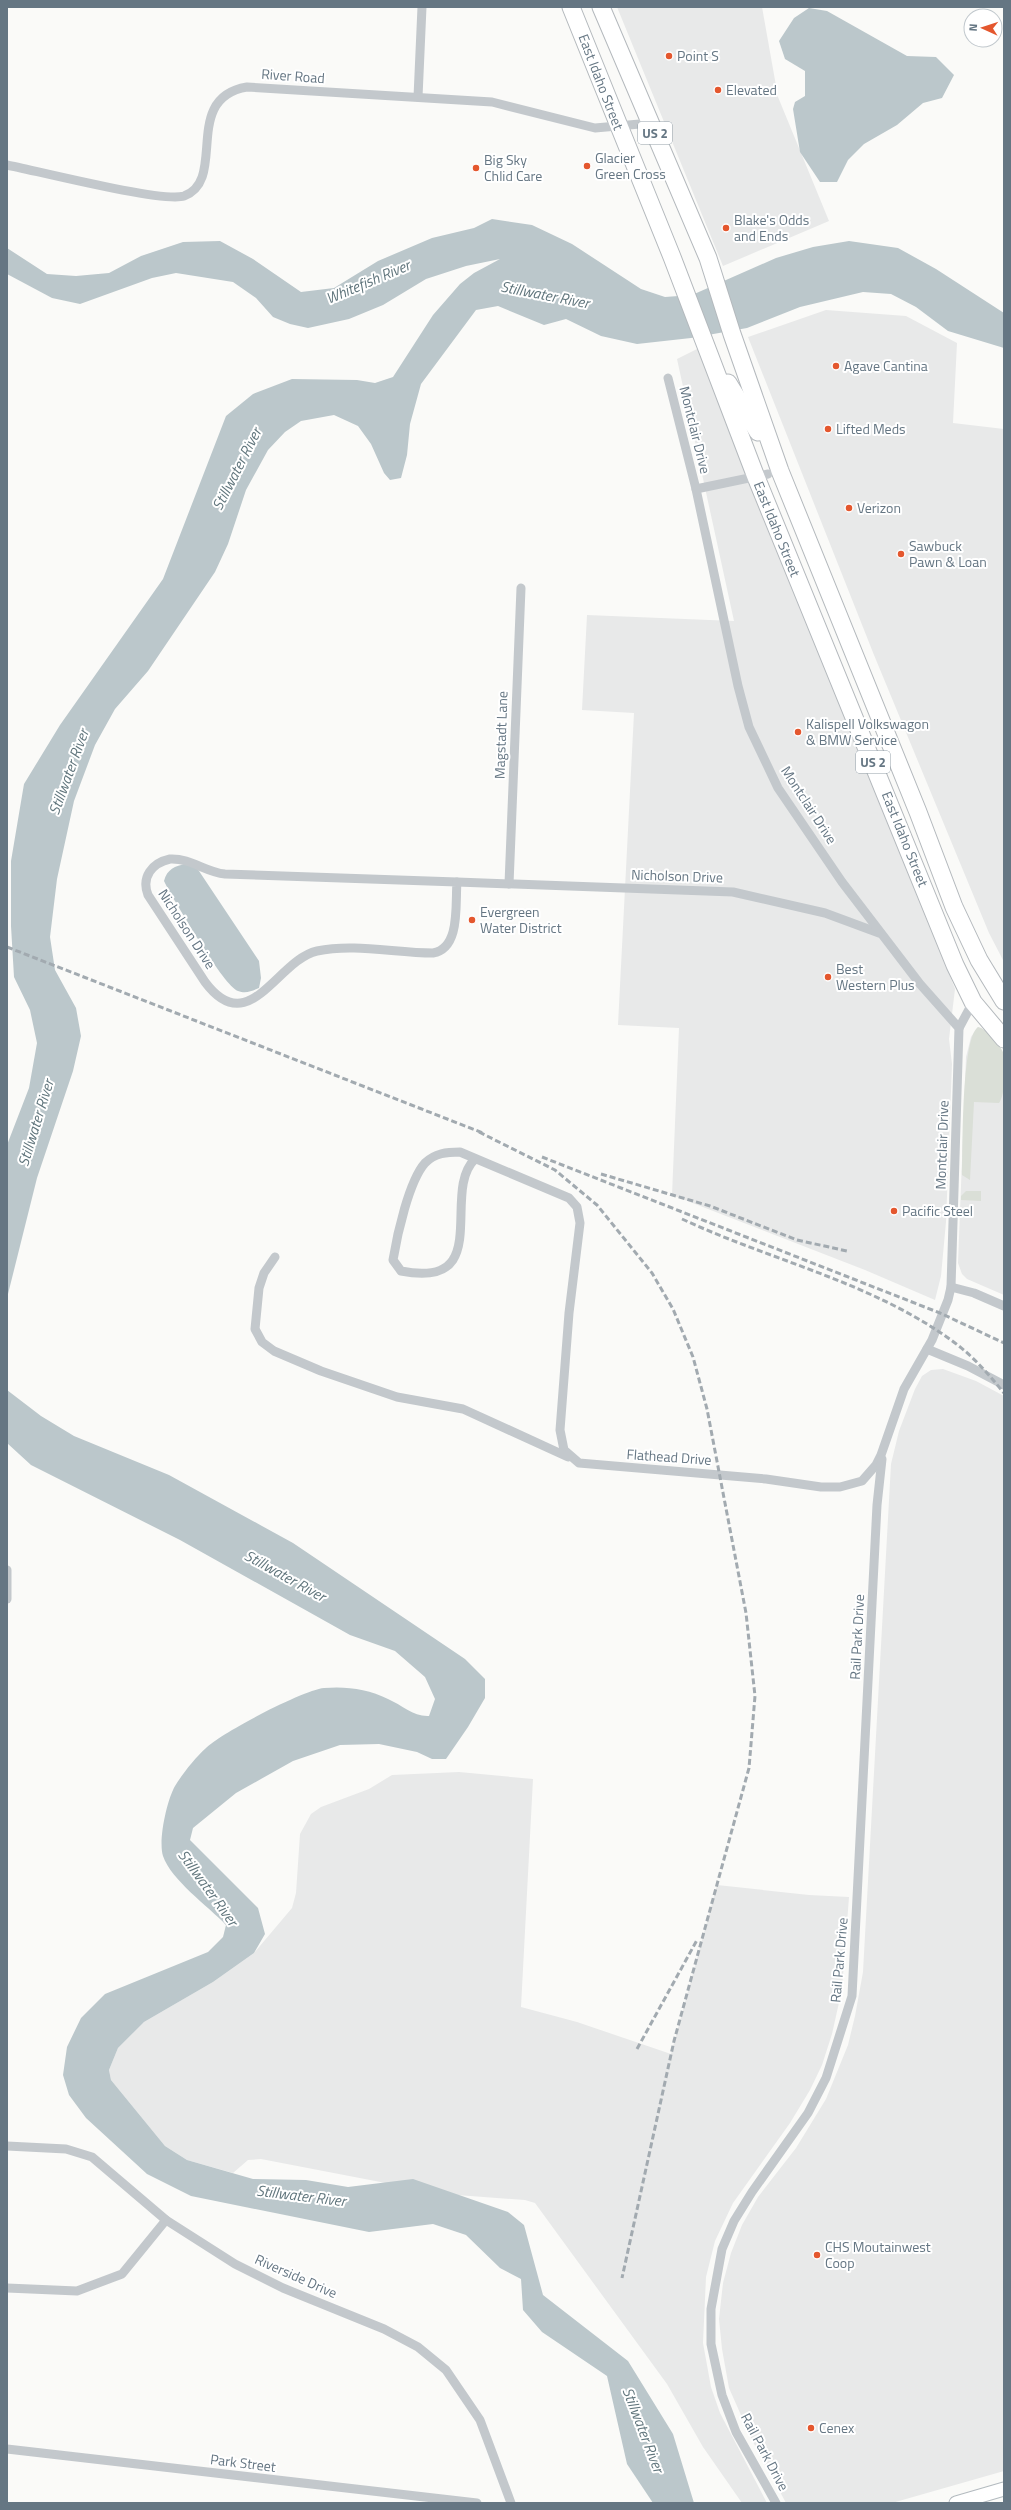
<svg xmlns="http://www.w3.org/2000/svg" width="1011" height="2510" viewBox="0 0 1011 2510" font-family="'Titillium Web',sans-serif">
	<rect width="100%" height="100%" fill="#fafaf8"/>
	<g fill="#e8e9e9">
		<polygon points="617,7 762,7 778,97 829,221 723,266"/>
		<polygon points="826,310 906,316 957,343 953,423 1004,429 1004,962 989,933 874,655 748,337"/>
		<polygon points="699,348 887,814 955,989 949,1039 952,1064 946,1222 941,1276 935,1300 865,1270 672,1195 679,1028 618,1025 634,713 582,710 587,615 734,621 677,359"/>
		<polygon points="978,1027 985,1031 1004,1054 1004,1295 967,1279 962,1274 958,1263 966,1057 971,1037"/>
		<polygon points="943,1369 976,1381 1004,1396 1004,2471 892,2503 786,2503 752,2440 729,2388 722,2349 719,2319 723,2283 731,2253 742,2225 758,2197 796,2148 826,2099 848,2045 855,2016 863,1972 891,1464 899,1431 915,1389 922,1376 931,1370"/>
		<polygon points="459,1772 533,1779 521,2007 577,2022 671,2054 717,1885 809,1895 849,1897 842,1989 832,2034 822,2065 810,2090 790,2123 733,2203 715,2241 706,2277 703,2343 711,2387 720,2413 767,2503 742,2503 703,2447 667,2384 535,2203 525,2200 457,2195 396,2185 261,2159 248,2160 233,2173 187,2160 165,2146 111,2080 109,2070 118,2048 144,2022 213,1982 254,1953 292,1908 296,1893 300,1834 311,1814 321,1807 369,1789 392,1775"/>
	</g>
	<g fill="#dadfd7">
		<path d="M 978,1027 C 986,1028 1001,1046 1004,1054 C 1007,1063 1005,1096 999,1103 L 974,1102 L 970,1180 L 962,1175 C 963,1151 961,1039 978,1027 Z"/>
		<polygon points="966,1191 981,1191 981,1201 961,1200 961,1196"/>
	</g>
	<g fill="#bbc7cb">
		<polygon points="809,8 827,11 907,56 936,57 954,75 942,98 923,103 897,125 864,144 848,160 837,182 820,182 800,152 793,109 795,102 805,96 805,71 785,59 779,41 794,18"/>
		<polygon points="492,219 532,225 572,244 641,289 665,297 692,295 776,258 813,247 849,241 898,248 936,269 1004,313 1004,348 948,331 916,307 891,294 863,292 800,307 747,328 691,338 637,344 601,336 566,319 544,325 498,306 476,310 421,384 410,424 407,455 401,478 390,480 384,473 371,444 358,426 334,415 301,421 285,432 268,450 246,490 228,544 215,572 148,671 115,709 95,745 74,801 57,879 50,937 55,970 76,1008 81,1036 73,1071 37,1178 7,1298 7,1145 29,1088 37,1043 30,1010 14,977 11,926 11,861 24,784 60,725 163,579 226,416 253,394 292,379 357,380 375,383 393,377 433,315 460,284 474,273 500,259 466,266 426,279 383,305 349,319 308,328 290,324 273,317 256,298 233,282 176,273 152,278 80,304 52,298 7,274 7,248 47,274 76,276 109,273 141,256 183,242 220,241 253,259 301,292 334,288 378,261 432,238 474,228"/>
		<path d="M 186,864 L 197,868 L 259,961 L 261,978 L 259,988 C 252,991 246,994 238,991 C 223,985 181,910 170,893 L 164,881 C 167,869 175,866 186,864 Z"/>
		<path d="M 7,1390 L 41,1416 L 74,1436 L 169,1475 L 293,1543 L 465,1659 L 485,1679 L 485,1698 L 468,1727 L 446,1759 L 432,1759 L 417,1752 L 379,1744 L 340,1745 L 293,1761 L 236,1793 L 193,1828 L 190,1840 L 258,1908 L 265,1934 L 254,1953 L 213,1982 L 144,2022 L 118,2048 L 109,2070 L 111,2080 L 165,2146 L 187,2160 L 253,2179 L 306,2180 L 348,2187 L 413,2179 L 508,2212 L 524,2225 L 543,2295 L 628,2361 L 673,2434 L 694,2503 L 653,2503 L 627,2464 L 607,2376 L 542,2332 L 523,2310 L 521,2279 L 500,2268 L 466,2235 L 433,2224 L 369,2232 L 191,2196 L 147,2174 L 86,2118 L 69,2095 L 63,2075 L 67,2047 L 81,2018 L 105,1994 L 208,1952 L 223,1937 L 226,1925 C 208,1906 171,1880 163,1856 C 158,1840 167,1800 175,1786 C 183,1773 195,1758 206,1748 C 221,1733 303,1690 324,1688 C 346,1686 368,1689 388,1699 C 402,1705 414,1717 429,1716 L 435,1699 L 425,1677 L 395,1651 L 350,1635 L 180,1540 L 31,1465 L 7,1443 Z"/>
	</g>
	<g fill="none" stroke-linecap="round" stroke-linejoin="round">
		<g stroke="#b3babf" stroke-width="15">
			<polyline id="secondary" points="956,2503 1004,2489"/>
		</g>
		<g stroke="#b4b9bd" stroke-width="19">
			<g id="highway">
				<polyline points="571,7 672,257 756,477 955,965 973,1002 1004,1039"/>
				<polyline points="601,7 708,258 732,334 780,471 918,812 954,907 979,960 1004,1001"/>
				<polyline points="728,383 758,432"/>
			</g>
		</g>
		<g stroke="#c3c8cc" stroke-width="9">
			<polyline points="418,97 422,7"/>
			<path d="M 7,165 C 37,171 163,203 184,196 C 228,180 181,98 247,87 L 492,102 L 595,128 L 651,123"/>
			<polyline points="696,489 768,474"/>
			<path d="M 170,859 C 191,858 205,872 225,874 L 457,882 C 455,904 461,948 433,953 C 395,953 354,943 317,951 C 277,960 249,1041 205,982 L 148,895 C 141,877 152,863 170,859 Z"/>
			<polyline points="457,882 733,892 825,913 879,933"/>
			<polyline points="509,884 521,588"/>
			<polyline points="959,1028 973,1002"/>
			<path d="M 475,1159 C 440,1192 495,1290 401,1271 L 393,1260 C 397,1235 409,1181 425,1163 C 435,1153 447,1152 460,1152 L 569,1198 L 577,1207 L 580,1223 L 569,1313 L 560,1430 L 564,1450 L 579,1463 L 766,1479 L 821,1487 L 840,1487 L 862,1481 L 876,1465 L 881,1455 L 904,1389 L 932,1340 L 948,1300 L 951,1287 L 959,1028 L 920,984 L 842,882 L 778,788 L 749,727 L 738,686 L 696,489 L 668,378"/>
			<polyline points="275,1257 264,1273 259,1288 255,1329 262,1342 274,1351 321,1371 397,1397 463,1409 568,1457"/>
			<polyline points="951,1287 974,1293 1004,1306"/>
			<polyline points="927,1349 968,1366 1004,1385"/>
			<polyline points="7,1570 7,1599"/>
			<polyline points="7,2146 66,2149 92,2157 166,2220 235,2264 283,2288 384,2329 418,2347 446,2370 480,2420 511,2503"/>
			<polyline points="7,2288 77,2291 122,2274 166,2220"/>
			<polyline points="7,2449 477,2503"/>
			<polyline points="776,2503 736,2432 722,2395 711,2344 711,2309 722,2249 734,2221 752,2192 808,2113 826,2078 852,1996 877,1505 882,1459"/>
		</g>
		<use href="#secondary" stroke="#fff" stroke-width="13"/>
		<use href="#highway" stroke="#fff" stroke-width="17"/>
		<g stroke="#a2aab0" stroke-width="3" stroke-dasharray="6 3" stroke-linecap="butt">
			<polyline points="7,947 483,1133"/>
			<polyline points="479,1132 555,1170 597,1205 652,1273 673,1309 693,1357 707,1409 746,1613 755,1696 749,1768 674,2041 622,2278"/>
			<polyline points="542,1157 940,1313 1004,1343"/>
			<polyline points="601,1174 710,1206 797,1240 847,1251"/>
			<path d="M 682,1219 C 772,1261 875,1283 955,1343 C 974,1357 989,1375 1004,1393"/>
			<polyline points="637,2049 697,1940"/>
		</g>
	</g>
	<g fill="#e4572e" stroke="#fff" stroke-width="1.5">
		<circle cx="669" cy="56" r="4"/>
		<circle cx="718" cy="90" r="4"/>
		<circle cx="587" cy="166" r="4"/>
		<circle cx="476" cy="168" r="4"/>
		<circle cx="726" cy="228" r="4"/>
		<circle cx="836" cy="366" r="4"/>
		<circle cx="828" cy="429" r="4"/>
		<circle cx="849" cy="508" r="4"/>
		<circle cx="901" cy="554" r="4"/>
		<circle cx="798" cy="732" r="4"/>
		<circle cx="472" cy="920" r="4"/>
		<circle cx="828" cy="977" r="4"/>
		<circle cx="894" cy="1211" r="4"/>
		<circle cx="817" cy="2255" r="4"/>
		<circle cx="811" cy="2428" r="4"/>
	</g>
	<g text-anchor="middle" stroke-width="4" stroke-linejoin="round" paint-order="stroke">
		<g fill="#fff" stroke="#939fa8" stroke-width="1">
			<rect x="638" y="122" width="34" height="22" rx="3"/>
			<rect x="856" y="751" width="34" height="22" rx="3"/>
		</g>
		<g font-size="13" font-weight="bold" fill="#657683">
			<text x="655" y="138">US 2</text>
			<text x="873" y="767">US 2</text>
		</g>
		<g font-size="14" fill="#657683" stroke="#fff" text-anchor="start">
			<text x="677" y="61">Point S</text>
			<text x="726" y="95">Elevated</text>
			<text x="595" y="163">Glacier<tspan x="595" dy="16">Green Cross</tspan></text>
			<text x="484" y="165">Big Sky<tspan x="484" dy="16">Chlid Care</tspan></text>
			<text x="734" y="225">Blake's Odds<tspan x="734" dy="16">and Ends</tspan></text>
			<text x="844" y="371">Agave Cantina</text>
			<text x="836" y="434">Lifted Meds</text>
			<text x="857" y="513">Verizon</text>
			<text x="909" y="551">Sawbuck<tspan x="909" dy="16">Pawn &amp; Loan</tspan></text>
			<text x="806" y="729">Kalispell Volkswagon<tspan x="806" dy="16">&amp; BMW Service</tspan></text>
			<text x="480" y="917">Evergreen<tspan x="480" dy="16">Water District</tspan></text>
			<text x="836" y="974">Best<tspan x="836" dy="16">Western Plus</tspan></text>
			<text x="902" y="1216">Pacific Steel</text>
			<text x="825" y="2252">CHS Moutainwest<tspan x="825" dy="16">Coop</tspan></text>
			<text x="819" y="2433">Cenex</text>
		</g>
		<g font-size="14" fill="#657683" stroke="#fff">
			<text transform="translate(293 76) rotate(4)" y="5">River Road</text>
			<text transform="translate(601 82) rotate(69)" y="5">East Idaho Street</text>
			<text transform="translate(695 430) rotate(76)" y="5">Montclair Drive</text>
			<text transform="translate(777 529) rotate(68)" y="5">East Idaho Street</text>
			<text transform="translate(501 735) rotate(-88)" y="5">Magstadt Lane</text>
			<text transform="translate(809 805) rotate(57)" y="5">Montclair Drive</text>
			<text transform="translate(905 839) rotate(68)" y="5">East Idaho Street</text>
			<text transform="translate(677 876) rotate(2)" y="5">Nicholson Drive</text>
			<text transform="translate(187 929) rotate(57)" y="5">Nicholson Drive</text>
			<text transform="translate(942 1145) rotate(-88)" y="5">Montclair Drive</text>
			<text transform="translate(669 1457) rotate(4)" y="5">Flathead Drive</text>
			<text transform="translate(857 1637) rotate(-87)" y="5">Rail Park Drive</text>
			<text transform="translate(839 1960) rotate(-85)" y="5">Rail Park Drive</text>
			<text transform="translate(296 2276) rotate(24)" y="5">Riverside Drive</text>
			<text transform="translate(765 2452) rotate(62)" y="5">Rail Park Drive</text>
			<text transform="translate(243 2463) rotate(7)" y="5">Park Street</text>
		</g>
		<g font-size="15" font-style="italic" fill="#60757c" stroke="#fff">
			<text transform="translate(368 282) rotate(-23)" y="5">Whitefish River</text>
			<text transform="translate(545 295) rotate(11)" y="5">Stillwater River</text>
			<text transform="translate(237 469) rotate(-63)" y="5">Stillwater River</text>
			<text transform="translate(69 772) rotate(-70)" y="5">Stillwater River</text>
			<text transform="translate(36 1123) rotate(-73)" y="5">Stillwater River</text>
			<text transform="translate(285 1576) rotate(29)" y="5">Stillwater River</text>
			<text transform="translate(208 1888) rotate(54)" y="5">Stillwater River</text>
			<text transform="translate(301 2196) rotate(7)" y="5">Stillwater River</text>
			<text transform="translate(643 2430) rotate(69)" y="5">Stillwater River</text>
		</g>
	</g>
	<rect width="1011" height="2510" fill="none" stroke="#657683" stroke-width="16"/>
	<g transform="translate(983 28) rotate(273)"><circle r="19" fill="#ffffff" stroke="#c1c8cd"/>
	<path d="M0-3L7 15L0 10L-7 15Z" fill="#e4572e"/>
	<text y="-6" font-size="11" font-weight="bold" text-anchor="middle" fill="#657683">N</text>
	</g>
</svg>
